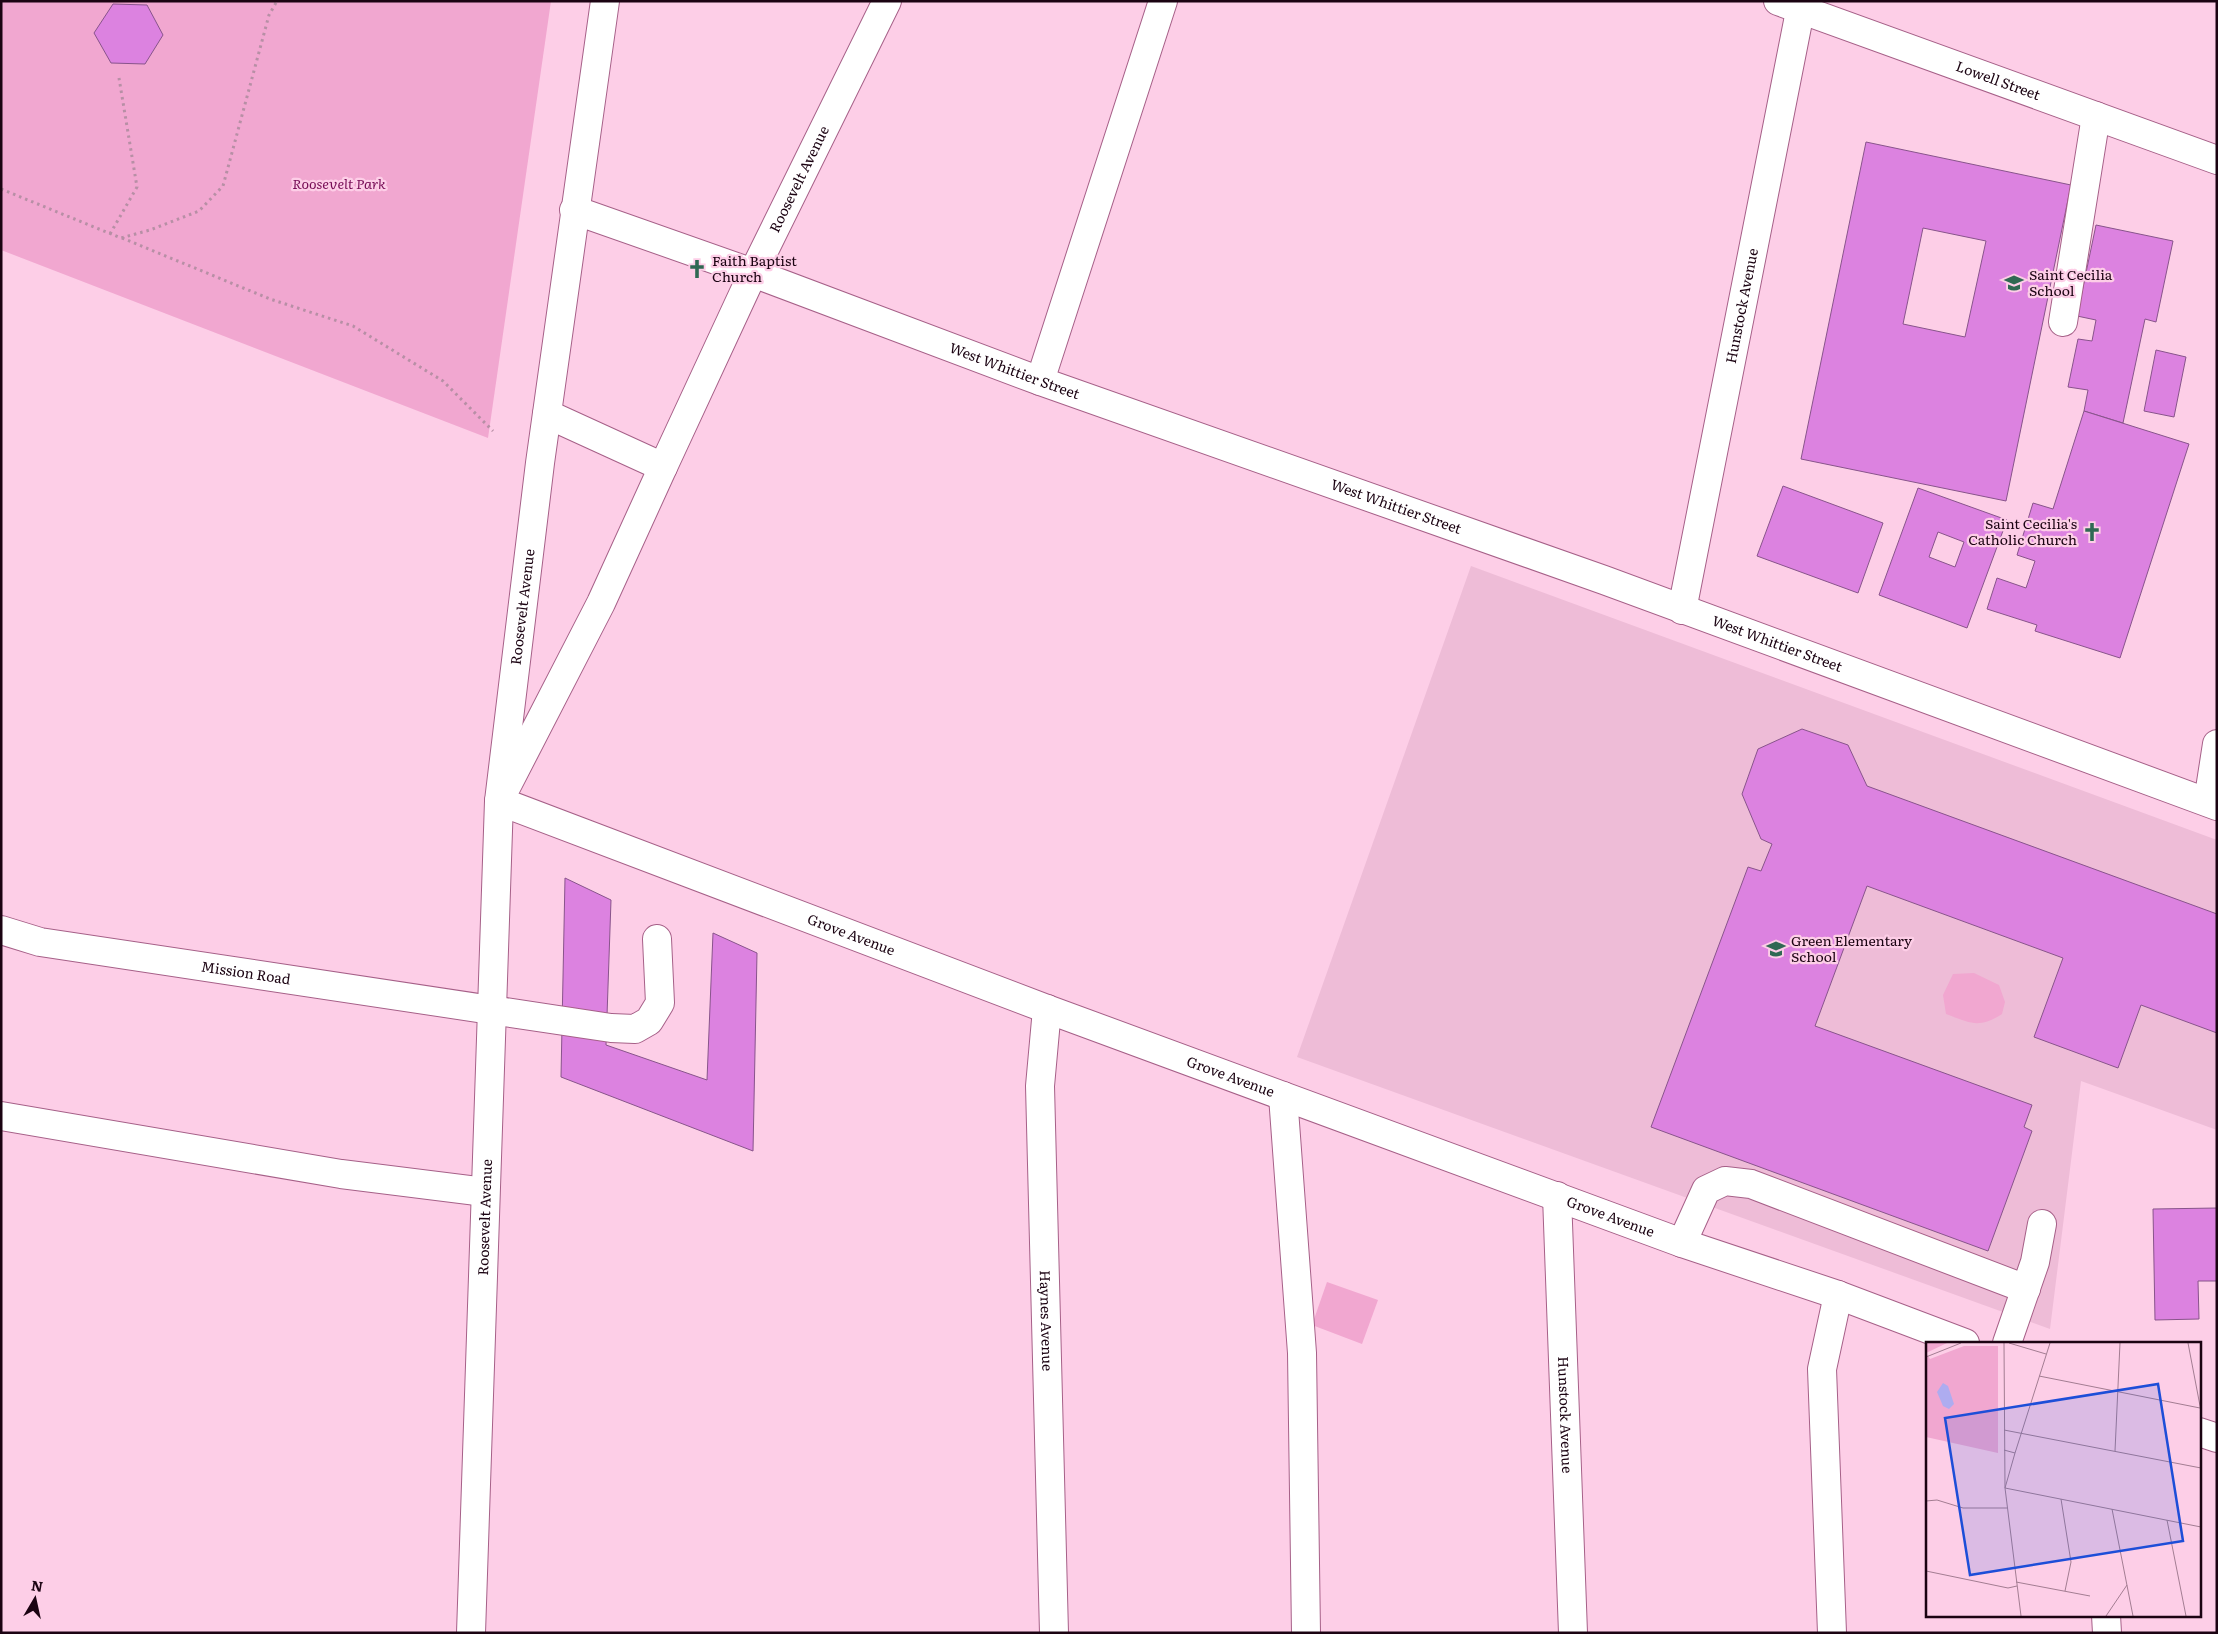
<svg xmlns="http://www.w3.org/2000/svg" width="2218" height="1634" viewBox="0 0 2218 1634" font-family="Literata,serif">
	<rect width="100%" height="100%" fill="#fdcee7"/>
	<polygon fill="#eebcd7" points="1471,566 2217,840 2217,1130 2081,1081 2050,1329 1297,1057"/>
	<g fill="#f1a7d0">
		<polygon points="1,1 551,1 488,438 1,250"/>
		<path d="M 1974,973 L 1999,985 L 2005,1002 L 2002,1014 C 1979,1029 1970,1023 1946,1014 L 1943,995 L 1953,974 Z"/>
		<polygon points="1327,1282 1378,1300 1362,1344 1312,1325"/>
	</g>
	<g fill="#dc82e0" stroke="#88548b" fill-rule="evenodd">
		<polygon points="113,4 147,5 163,35 145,64 111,63 94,33"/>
		<path d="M 1866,142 L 2071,185 L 2006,501 L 1801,459 ZM 1923,228 L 1986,241 L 1965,337 L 1903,324 Z"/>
		<polygon points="2096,225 2173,241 2156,322 2145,319 2123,423 2084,411 2088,390 2068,387 2078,339 2092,341 2096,320 2077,316"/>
		<polygon points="2156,350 2186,357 2174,417 2144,411"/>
		<polygon points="2084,411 2189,444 2120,658 2035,631 2037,625 1987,609 1997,578 2026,588 2035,561 2017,555 2033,503 2053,509"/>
		<polygon points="1783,486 1883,523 1858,593 1757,556"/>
		<path d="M 1918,488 L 2007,520 L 1967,628 L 1879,595 ZM 1938,532 L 1964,542 L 1955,567 L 1929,557 Z"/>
		<polygon points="1802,729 1848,745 1867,786 2217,914 2217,1033 2141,1005 2118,1068 2034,1037 2063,958 1867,886 1815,1026 2032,1105 2024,1127 2032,1131 1988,1251 1651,1127 1748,867 1761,871 1772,844 1761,839 1742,794 1758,749"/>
		<polygon points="565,878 611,900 606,1045 707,1080 713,933 757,953 753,1151 561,1077"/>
		<polygon points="2217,1208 2217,1281 2198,1281 2199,1319 2155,1320 2153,1209"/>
	</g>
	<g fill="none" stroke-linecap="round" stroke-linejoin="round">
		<g stroke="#a66088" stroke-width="30">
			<g id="minor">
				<path id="s1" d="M 1778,1 L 2217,160"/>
				<path id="s2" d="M 574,210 L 753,273 L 1040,381 L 1604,580 L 2217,806"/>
				<polyline points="2063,322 2096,116"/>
				<polyline points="1040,381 1163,1"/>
				<path id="s3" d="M 547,414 L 663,467 L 753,273 L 887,1"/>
				<path id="s4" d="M 663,467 L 601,603 L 499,801 L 1047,1009 L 1682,1243 L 1838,1295 L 1965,1343"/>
				<path id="s5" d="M 1682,610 L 1802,1"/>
				<polyline points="2208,802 2217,744"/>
				<path id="s6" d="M 1,930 L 40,942 L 611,1028 L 635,1029 L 649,1021 L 660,1003 L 657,939"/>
				<path id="s7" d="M 1047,1009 L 1040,1086 L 1054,1633"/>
				<polyline points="1283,1096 1302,1353 1306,1633"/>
				<polyline points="1,1116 341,1174 485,1192"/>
				<path id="s8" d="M 1557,1196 L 1573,1633"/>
				<polyline points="1682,1243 1706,1190 1725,1181 1751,1184 2026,1289"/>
				<polyline points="2007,1343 2035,1262 2042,1224"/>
				<polyline points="2199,1432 2217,1438"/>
				<polyline points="2106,1615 2107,1633"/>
				<polyline points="1832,1633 1822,1369 1838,1295"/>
			</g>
		</g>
		<g stroke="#a66088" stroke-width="30">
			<g id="major">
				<path id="s9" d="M 471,1633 L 499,801 L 540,463 L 605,1"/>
			</g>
		</g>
		<g stroke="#b78fa5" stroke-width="3" stroke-dasharray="2.5 4" stroke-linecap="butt">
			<polyline points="1,189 121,238 150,230 199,211 223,186 269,15 277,1"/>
			<polyline points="110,234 137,187 119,78"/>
			<polyline points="122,238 270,299 353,326 443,381 493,431"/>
		</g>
		<use href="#minor" stroke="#fff" stroke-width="28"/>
		<use href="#major" stroke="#fff" stroke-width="28"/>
	</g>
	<defs>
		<g id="church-bare" transform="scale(1.5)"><path d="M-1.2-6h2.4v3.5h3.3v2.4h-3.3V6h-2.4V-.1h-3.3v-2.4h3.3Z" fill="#2f6953" stroke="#fdcee7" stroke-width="2.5" paint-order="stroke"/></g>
		<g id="school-bare" transform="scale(1.5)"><path d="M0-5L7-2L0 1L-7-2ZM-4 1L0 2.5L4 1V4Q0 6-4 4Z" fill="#2f6953" stroke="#fdcee7" stroke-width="2.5" paint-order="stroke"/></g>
	</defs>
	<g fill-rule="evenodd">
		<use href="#church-bare" x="697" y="269"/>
		<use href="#school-bare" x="2014" y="283"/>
		<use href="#church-bare" x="2092" y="532"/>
		<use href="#school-bare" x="1776" y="949"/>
	</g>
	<g text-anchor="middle" stroke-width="4.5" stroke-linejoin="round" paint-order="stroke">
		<g font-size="14" fill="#1b0312" stroke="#fdcee7">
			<text dy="5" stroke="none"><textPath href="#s1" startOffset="234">Lowell Street</textPath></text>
			<text dy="5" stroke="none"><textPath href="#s3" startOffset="446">Roosevelt Avenue</textPath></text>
			<text dy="5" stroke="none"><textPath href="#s5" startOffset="310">Hunstock Avenue</textPath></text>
			<text dy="5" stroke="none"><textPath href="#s2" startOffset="469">West Whittier Street</textPath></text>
			<text dy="5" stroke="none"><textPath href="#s2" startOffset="874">West Whittier Street</textPath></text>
			<text dy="5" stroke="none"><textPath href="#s9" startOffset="1028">Roosevelt Avenue</textPath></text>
			<text dy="5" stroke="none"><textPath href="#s2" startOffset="1279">West Whittier Street</textPath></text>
			<text dy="5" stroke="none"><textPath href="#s4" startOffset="749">Grove Avenue</textPath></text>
			<text dy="5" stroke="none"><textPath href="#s6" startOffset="249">Mission Road</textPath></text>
			<text dy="5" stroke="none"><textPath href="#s4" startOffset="1154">Grove Avenue</textPath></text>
			<text dy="5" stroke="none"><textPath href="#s4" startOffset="1559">Grove Avenue</textPath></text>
			<text dy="5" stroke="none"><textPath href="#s9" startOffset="416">Roosevelt Avenue</textPath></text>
			<text dy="5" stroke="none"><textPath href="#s7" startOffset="312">Haynes Avenue</textPath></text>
			<text dy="5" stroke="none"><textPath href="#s8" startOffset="219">Hunstock Avenue</textPath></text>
		</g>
		<g font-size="14" font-style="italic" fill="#760b55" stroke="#fdcee7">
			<text x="339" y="189">Roosevelt Park</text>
		</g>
		<g font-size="14" fill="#1b0312" stroke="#fdcee7" text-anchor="start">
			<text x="712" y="266">Faith Baptist<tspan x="712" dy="16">Church</tspan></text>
			<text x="2029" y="280">Saint Cecilia<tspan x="2029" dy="16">School</tspan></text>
			<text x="2077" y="529" text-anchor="end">Saint Cecilia's<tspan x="2077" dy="16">Catholic Church</tspan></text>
			<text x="1791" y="946">Green Elementary<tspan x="1791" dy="16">School</tspan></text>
		</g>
	</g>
	<g transform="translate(1926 1342)">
		<rect width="275" height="275" fill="#fdcee7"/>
		<path d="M 0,1 L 21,1 L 0,11 L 4,17 L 38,4 L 72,4 L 72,111 L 0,95 Z" fill="#f1a7d0"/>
		<path d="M 17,41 L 22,44 L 28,62 L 23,67 L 17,64 L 11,50 Z" fill="#aeacf0"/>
		<path fill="none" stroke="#a37d92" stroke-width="1" d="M 78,1 L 79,146 L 95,274M 83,1 L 120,12M 262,1 L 275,69M 0,15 L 35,1M 113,34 L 274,66M 78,88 L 275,126M 78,108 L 89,111 L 124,1M 189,109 L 194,1M 89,111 L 79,146 L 275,185M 135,157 L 145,220 L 139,249M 0,159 L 11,158 L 37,166 L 81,166M 186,167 L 207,274M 241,178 L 260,274M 0,229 L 82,246 L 91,244M 90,240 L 164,254M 180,274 L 201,243"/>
		<path fill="#1d4ed8" fill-opacity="0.15" stroke="#1d4ed8" stroke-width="2.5" d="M 232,42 L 257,199 L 44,233 L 19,76 Z"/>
		<rect width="275" height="275" fill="none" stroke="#1b0312" stroke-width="2.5"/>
	</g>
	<rect width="2218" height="1634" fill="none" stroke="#1b0312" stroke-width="5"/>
	<g transform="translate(35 1599) rotate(9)" stroke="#fdcee7" stroke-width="4" paint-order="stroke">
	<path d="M0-4L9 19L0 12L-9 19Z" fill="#1b0312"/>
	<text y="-8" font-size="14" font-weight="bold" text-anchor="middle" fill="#1b0312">N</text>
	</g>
</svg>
